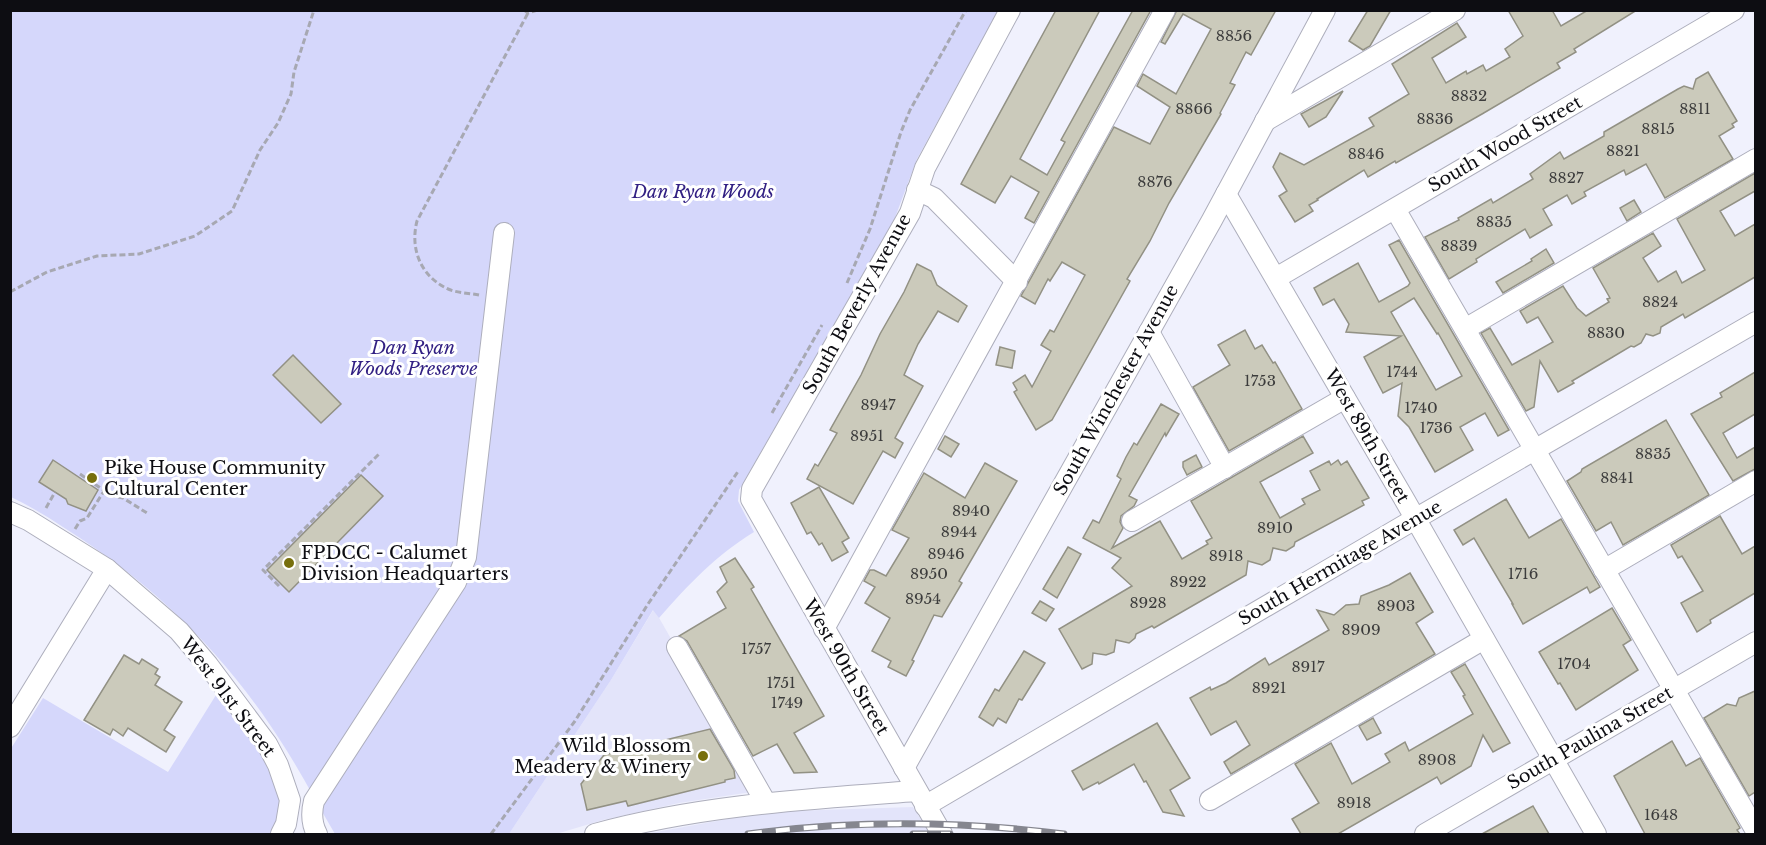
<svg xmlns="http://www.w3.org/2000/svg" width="1766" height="845" viewBox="0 0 1766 845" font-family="'Libre Baskerville',serif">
	<rect width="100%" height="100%" fill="#f0f1fd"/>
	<g fill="#e3e4fa">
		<polygon points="654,609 758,791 679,803 603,820 556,834 509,834 611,680"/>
		<polygon points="913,807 930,834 645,834 733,818 791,811"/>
	</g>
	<g fill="#d5d7fb">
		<path d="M 10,11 L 998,11 L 917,159 L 893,223 L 739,490 L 738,501 L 754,532 C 715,556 689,584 659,618 L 653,610 L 611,680 L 509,834 L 335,834 C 319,807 304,778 287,751 C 230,659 157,586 66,529 C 48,517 30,506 11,497 Z"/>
		<path d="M 216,695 C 234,720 278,769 281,799 C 283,813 280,823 273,834 L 11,834 L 10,750 L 43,698 L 168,772 Z"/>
	</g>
	<g fill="#cbcabb" stroke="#929184" stroke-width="1.5" fill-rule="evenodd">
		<polygon points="1056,10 1100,10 1020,159 1047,175 1065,142 1061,140 1133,10 1151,10 1034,223 1025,218 1039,192 1011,176 995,203 961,184"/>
		<polygon points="1177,10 1276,10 1251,55 1246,52 1230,83 1235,85 1220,113 1221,114 1169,203 1150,241 1127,279 1130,281 1052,420 1036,430 1014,392 1017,390 1013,383 1025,375 1032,387 1051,351 1041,345 1050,330 1054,332 1085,275 1062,262 1050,281 1048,279 1035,304 1021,296 1114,127 1150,144 1170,107 1137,86 1143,74 1176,94 1211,29 1183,14 1165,44 1161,42"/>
		<polygon points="1368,10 1391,10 1370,46 1363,50 1349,41"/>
		<polygon points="1508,10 1552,10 1561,26 1588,10 1637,10 1574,49 1576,52 1557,63 1560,68 1482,114 1396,163 1395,161 1368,177 1364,170 1317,199 1318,200 1309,205 1313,211 1295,222 1279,196 1287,191 1273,167 1280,153 1304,165 1374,126 1369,118 1409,94 1392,64 1457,23 1466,37 1432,58 1446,83 1466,71 1467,74 1483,65 1486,71 1510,57 1505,49 1523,36"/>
		<polygon points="1708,72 1737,121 1732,124 1734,127 1719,136 1733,159 1665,198 1646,164 1626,175 1624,170 1584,192 1586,196 1572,204 1567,195 1543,209 1552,225 1530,238 1525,229 1476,259 1477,262 1449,279 1425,237 1459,220 1458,218 1491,199 1493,203 1533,179 1530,174 1560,152 1564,159 1604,136 1604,132 1678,89 1684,86 1693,89 1696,79"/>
		<polygon points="1343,91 1326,117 1309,127 1301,114"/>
		<polygon points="1755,173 1755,191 1720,211 1735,236 1755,224 1755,277 1685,318 1683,314 1661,327 1660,333 1653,336 1646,334 1641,343 1634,347 1631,346 1611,358 1572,381 1574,383 1558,392 1540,361 1534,407 1526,411 1481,333 1490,328 1512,365 1553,342 1538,317 1527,323 1520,311 1563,286 1577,308 1586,316 1609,302 1607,299 1610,298 1593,268 1653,233 1661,246 1643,258 1658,282 1676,271 1682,283 1705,270 1677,219"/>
		<polygon points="1634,200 1641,212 1627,221 1620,208"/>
		<path d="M 1399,240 L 1509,430 L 1498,436 L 1485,413 L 1460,427 L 1473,450 L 1435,472 L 1409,427 L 1398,416 L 1402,383 L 1383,393 L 1364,357 L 1401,336 L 1346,332 L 1349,324 L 1334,299 L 1323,305 L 1314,288 L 1358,263 L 1379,302 L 1408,286 L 1410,283 L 1389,245 ZM 1414,298 L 1437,334 L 1438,333 L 1462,376 L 1436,390 L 1391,312 Z"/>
		<polygon points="1546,249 1554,263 1503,293 1496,282 1532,261 1531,259"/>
		<polygon points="917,264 931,271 937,285 967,306 958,322 938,311 918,344 904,375 923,386 895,438 903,443 895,458 883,451 853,504 807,479 815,464 818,466 837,433 830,430 861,375 880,334 904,292"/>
		<polygon points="1245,330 1255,349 1262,345 1273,363 1275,362 1302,409 1229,451 1193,387 1230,365 1218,345"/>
		<polygon points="1000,347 1015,351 1012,368 996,365"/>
		<polygon points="293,355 341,404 321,423 273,375"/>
		<polygon points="1755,372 1755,414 1723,433 1737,458 1755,447 1755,469 1733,481 1691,414 1722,397 1720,393"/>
		<polygon points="1161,404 1179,414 1166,436 1165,433 1129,496 1137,500 1134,506 1121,516 1120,522 1123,528 1112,548 1160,521 1182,559 1208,544 1206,541 1212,538 1191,501 1303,436 1313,453 1260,482 1280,518 1305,504 1302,499 1320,490 1310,471 1329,461 1331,465 1338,460 1341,465 1347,461 1369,498 1362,501 1364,505 1295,542 1294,546 1286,551 1273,548 1270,560 1262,565 1248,561 1246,575 1154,628 1152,626 1136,634 1135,638 1129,643 1116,640 1114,652 1106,655 1093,653 1092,664 1082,669 1059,629 1132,586 1112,568 1121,558 1083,538 1093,520 1099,523 1121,479 1117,476 1126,457 1134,443 1137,445"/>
		<polygon points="1666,420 1709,495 1623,545 1611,522 1596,531 1567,481 1581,472 1582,469"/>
		<polygon points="945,436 959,444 951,457 938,449"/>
		<polygon points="1196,455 1202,467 1187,475 1183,467 1183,462"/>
		<polygon points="53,460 98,490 86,511 68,504 66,499 39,482"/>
		<polygon points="985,463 1017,481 959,581 962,583 942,617 934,615 912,660 914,661 906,676 888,667 891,661 872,651 890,618 865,603 875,587 864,581 870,570 874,570 886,576 909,538 892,530 924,473 965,498"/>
		<polygon points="361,475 383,496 289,592 267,570"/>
		<polygon points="819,487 849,538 842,542 848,552 832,561 822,543 819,545 811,532 807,534 791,503"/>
		<polygon points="1506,499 1529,538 1561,519 1600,587 1590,593 1587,587 1523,624 1512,604 1513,604 1474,538 1463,545 1454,530"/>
		<polygon points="1720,516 1742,554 1755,546 1755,593 1710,620 1711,623 1697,632 1681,603 1703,591 1682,556 1678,558 1671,545"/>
		<polygon points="1068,547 1081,554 1057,598 1043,589"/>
		<polygon points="735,558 754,587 751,589 824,716 794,733 817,772 794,773 777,744 753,756 687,641 679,636 726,608 717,592 727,582 720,567"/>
		<polygon points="1410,573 1433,612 1416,623 1435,654 1231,774 1224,762 1250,745 1236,721 1211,735 1190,698 1210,687 1211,690 1226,683 1265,658 1269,665 1329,630 1317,610 1334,615 1346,605 1359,604 1361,596 1389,585"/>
		<polygon points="1040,601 1054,609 1046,621 1032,613"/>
		<polygon points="1612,608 1631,640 1623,645 1638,670 1576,710 1560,683 1558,684 1539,652"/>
		<polygon points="1024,651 1045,663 1022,700 1019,699 1006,723 998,718 993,726 979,717 995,689 999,691"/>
		<polygon points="124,655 139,664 142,659 158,669 155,674 160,677 155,685 182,702 164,730 175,737 166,752 128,728 123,736 113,729 110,735 84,720"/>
		<polygon points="1465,664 1510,743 1493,752 1483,735 1471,766 1441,784 1437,777 1338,834 1301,834 1292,819 1319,803 1295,764 1331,743 1352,784 1390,762 1385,754 1405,742 1409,751 1473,714 1463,696 1465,695 1451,672"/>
		<polygon points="1755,691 1755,792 1749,796 1704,718 1727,704 1736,706 1739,698"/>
		<polygon points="1373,718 1381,733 1367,740 1359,726"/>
		<polygon points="1157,723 1190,778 1170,790 1184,816 1163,812 1146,781 1144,782 1134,764 1099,784 1098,782 1083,790 1072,771"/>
		<polygon points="710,729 734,770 735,778 725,780 725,782 628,806 626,801 587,810 581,784 604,755"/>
		<polygon points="1672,741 1686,766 1700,758 1740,828 1737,830 1740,834 1645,834 1614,776"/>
		<polygon points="1533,806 1549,834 1482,834"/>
	</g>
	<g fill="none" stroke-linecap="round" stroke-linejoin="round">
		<g stroke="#adaebc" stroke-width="22">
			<g id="minor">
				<polyline points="1265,121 1455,10"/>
				<polyline points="917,190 934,198 1017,282"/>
				<polyline points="1226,194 1403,497 1596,834"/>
				<polyline points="1395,209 1756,831"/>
				<polyline points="1276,278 1734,10"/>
				<polyline points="1465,329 1756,159"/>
				<polyline points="1149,332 1225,468"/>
				<polyline points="10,512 28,520 107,569 179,631 208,665 267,744 278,765 290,800 286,824 281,834"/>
				<polyline points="1132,521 1345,398"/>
				<polyline points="1604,570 1756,481"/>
				<polyline points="824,629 1165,10"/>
				<polyline points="677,647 766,803"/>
				<polyline points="10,727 107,569"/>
				<polyline points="904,768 1212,220 1325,10"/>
				<polyline points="1210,800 1484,639"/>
				<polyline points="925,806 1415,519 1756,322"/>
				<path d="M 317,834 C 311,823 311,813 314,801 L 456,582 L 466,557 L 504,233"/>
				<path d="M 595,834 C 700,805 809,799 916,791"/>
				<polyline points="942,834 751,499 752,489 910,213 925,168 1010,10"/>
				<polyline points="1425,834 1756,642"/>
			</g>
		</g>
		<g stroke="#a7a8b2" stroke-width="3" stroke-dasharray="6 3" stroke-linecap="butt">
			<polyline points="524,10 528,13 538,10"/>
			<polyline points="847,283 870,229 901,132 910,110 966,10"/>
			<polyline points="10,292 47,272 97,256 139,254 195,236 232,211 260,150 278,123 291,94 294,72 314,10"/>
			<path d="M 479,295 C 469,293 455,293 446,288 C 420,275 410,248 417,221 L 528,13"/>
			<polyline points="772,413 822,325"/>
			<polyline points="80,474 112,496 123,498 147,513"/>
			<polyline points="46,508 55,492"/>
			<polyline points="75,529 80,521 87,518 104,491"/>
			<polyline points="279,586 263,570 379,454"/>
			<polyline points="491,834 575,721 648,604 739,470"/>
		</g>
		<use href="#minor" stroke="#fff" stroke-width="20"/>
		<g stroke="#85868f" stroke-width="7">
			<g id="rail">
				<path d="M 748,834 C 853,820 959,821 1064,834"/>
				<polyline points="913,834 950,834"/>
			</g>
		</g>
		<use href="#rail" stroke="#fff" stroke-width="4.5" stroke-dasharray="14" stroke-linecap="butt"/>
	</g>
	<g fill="#776f0d" stroke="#fff" stroke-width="2">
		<circle cx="92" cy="478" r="6"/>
		<circle cx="289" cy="563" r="6"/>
		<circle cx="703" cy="756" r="6"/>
	</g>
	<g text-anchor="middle" stroke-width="6" stroke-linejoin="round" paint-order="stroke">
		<g font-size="15" fill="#3c3c3c">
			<text x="1234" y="41">8856</text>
			<text x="1469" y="101">8832</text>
			<text x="1194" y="114">8866</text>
			<text x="1695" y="114">8811</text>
			<text x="1435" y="124">8836</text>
			<text x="1658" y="134">8815</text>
			<text x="1623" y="156">8821</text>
			<text x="1366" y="159">8846</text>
			<text x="1566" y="183">8827</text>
			<text x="1155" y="187">8876</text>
			<text x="1494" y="227">8835</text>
			<text x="1459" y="251">8839</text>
			<text x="1660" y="307">8824</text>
			<text x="1606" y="338">8830</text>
			<text x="1402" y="377">1744</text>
			<text x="1260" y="386">1753</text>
			<text x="878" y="410">8947</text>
			<text x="1421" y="413">1740</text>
			<text x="1436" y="433">1736</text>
			<text x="867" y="441">8951</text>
			<text x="1653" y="459">8835</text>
			<text x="1617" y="483">8841</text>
			<text x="971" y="516">8940</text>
			<text x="1275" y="533">8910</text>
			<text x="959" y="537">8944</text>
			<text x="946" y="559">8946</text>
			<text x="1226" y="561">8918</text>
			<text x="929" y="579">8950</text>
			<text x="1523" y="579">1716</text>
			<text x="1188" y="587">8922</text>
			<text x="923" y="604">8954</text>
			<text x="1148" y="608">8928</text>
			<text x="1396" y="611">8903</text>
			<text x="1361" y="635">8909</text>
			<text x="756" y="654">1757</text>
			<text x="1574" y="669">1704</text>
			<text x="1308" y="672">8917</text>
			<text x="781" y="688">1751</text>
			<text x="1269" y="693">8921</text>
			<text x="787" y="708">1749</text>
			<text x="1437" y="765">8908</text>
			<text x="1354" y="808">8918</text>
			<text x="1661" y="820">1648</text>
		</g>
		<g font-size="18" fill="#0d0d12" stroke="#fff">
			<text transform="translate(1505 144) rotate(-30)" y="6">South Wood Street</text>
			<text transform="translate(857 304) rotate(-61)" y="6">South Beverly Avenue</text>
			<text transform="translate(1116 390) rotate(-61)" y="6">South Winchester Avenue</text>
			<text transform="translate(1367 436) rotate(60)" y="6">West 89th Street</text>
			<text transform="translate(1340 563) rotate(-30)" y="6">South Hermitage Avenue</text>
			<text transform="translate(846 667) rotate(60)" y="6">West 90th Street</text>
			<text transform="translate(228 697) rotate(53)" y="6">West 91st Street</text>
			<text transform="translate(1590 738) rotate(-30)" y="6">South Paulina Street</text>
		</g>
		<g font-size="18" font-style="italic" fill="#322083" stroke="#fff">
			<text x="703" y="198">Dan Ryan Woods</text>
			<text x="413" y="354">Dan Ryan<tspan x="413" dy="21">Woods Preserve</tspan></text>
		</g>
		<g font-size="18" fill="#0d0d12" stroke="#fff" text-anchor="start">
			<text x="104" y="474">Pike House Community<tspan x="104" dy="21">Cultural Center</tspan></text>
			<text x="301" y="559">FPDCC - Calumet<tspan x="301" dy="21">Division Headquarters</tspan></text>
			<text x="691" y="752" text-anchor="end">Wild Blossom<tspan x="691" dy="21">Meadery &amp; Winery</tspan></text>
		</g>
	</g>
	<rect width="1766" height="845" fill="none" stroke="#0d0d12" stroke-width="24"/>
</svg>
